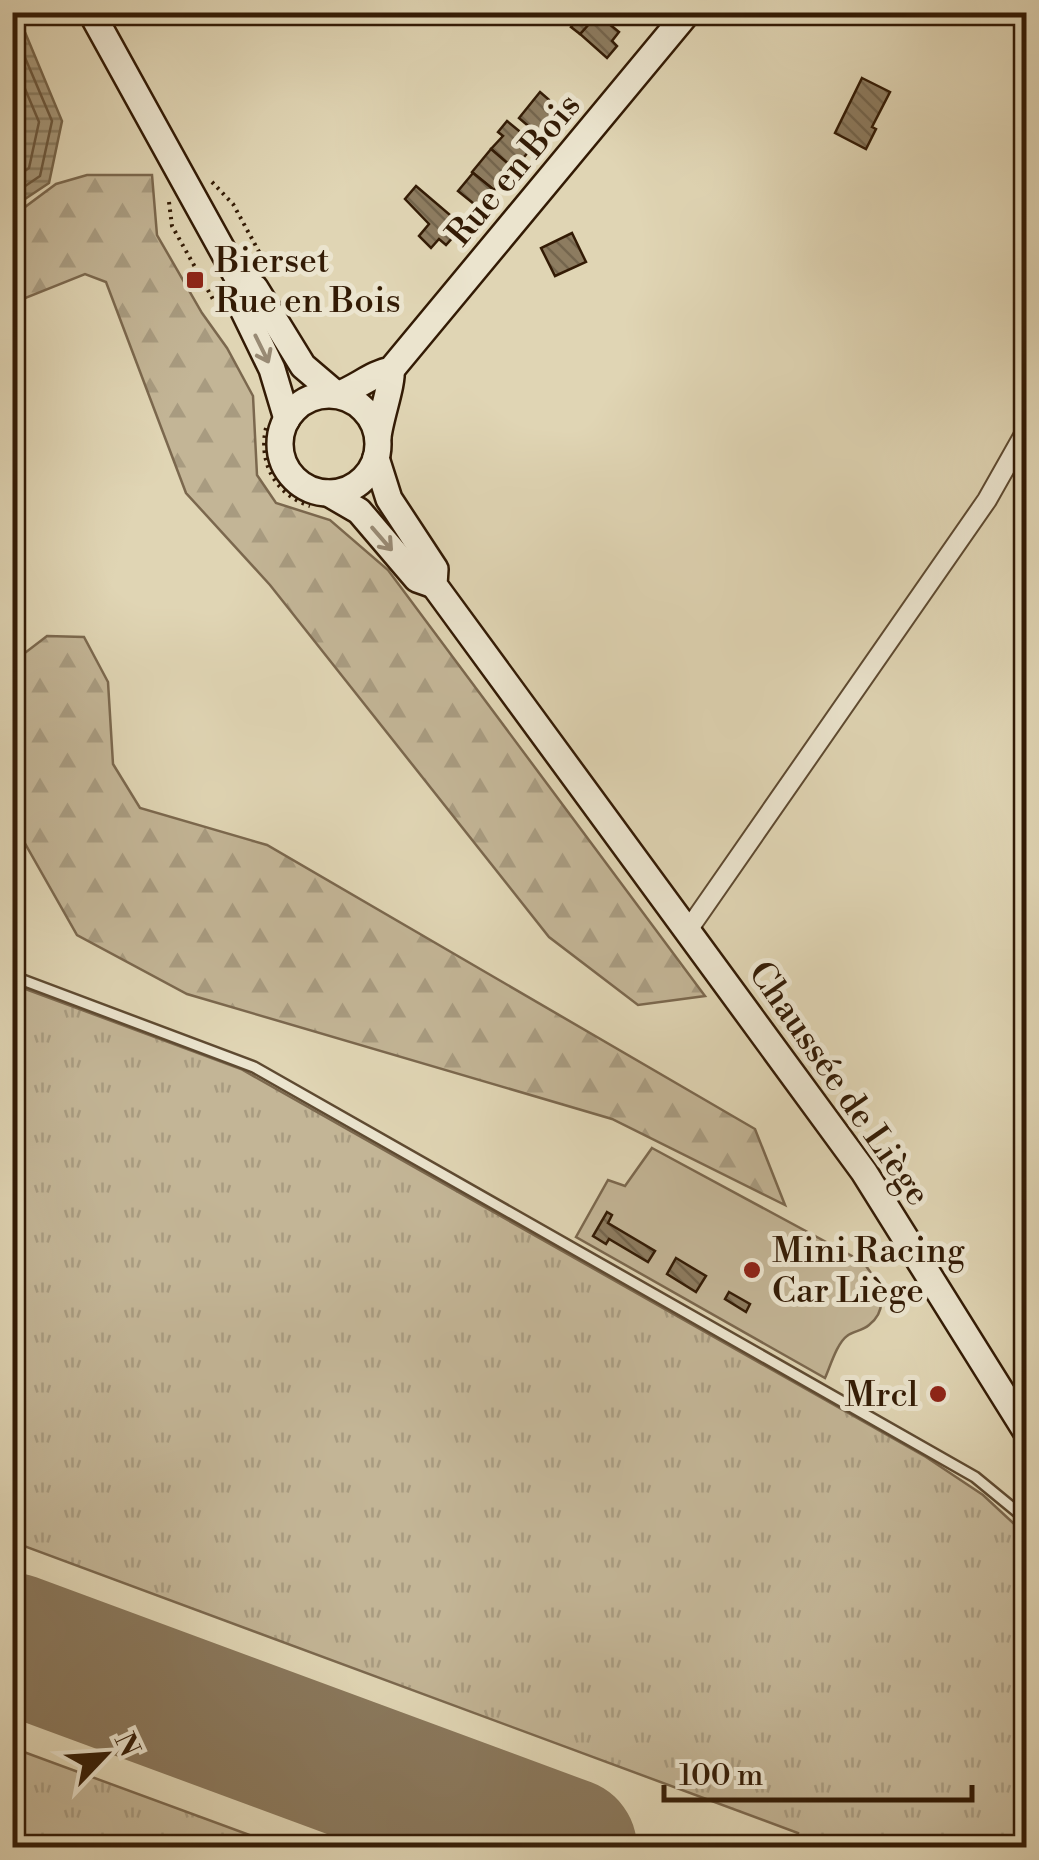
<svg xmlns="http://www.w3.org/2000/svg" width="1039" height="1860" viewBox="0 0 1039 1860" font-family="'Libre Bodoni',serif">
	<defs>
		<pattern id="grass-tufts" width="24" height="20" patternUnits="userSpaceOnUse" patternTransform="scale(2.5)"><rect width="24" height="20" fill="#c3b596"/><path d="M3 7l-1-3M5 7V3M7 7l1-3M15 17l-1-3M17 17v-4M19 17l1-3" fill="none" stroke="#a89b80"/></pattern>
		<pattern id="forest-firs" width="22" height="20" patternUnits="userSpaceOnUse" patternTransform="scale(2.5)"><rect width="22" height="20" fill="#c3b596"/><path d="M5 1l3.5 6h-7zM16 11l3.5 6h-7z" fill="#a89b80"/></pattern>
		<pattern id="water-rules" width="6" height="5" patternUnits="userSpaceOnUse" patternTransform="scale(2.5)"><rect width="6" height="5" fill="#a59678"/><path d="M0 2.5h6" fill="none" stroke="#877a60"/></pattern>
		<pattern id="building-back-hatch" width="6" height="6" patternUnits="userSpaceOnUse" patternTransform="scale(2.5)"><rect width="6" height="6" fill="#8d7c60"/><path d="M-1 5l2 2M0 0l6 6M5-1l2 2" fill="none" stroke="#74654d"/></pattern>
	</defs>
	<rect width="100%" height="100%" fill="#e0d5b4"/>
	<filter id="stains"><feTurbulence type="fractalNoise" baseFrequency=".002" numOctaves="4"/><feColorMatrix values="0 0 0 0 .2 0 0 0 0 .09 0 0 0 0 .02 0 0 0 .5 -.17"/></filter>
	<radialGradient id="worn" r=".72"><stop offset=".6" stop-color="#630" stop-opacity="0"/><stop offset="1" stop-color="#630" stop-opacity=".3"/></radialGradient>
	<g fill="url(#grass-tufts)" stroke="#7b684e" stroke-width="2.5">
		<polygon points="12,984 241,1069 926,1457 983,1495 1026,1535 1026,1847 794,1847 798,1833 13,1542"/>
		<polygon points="13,1748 282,1847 13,1847"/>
	</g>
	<g fill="url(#forest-firs)" stroke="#7b684e" stroke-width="2.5">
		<polygon points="87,175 152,175 157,235 202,313 227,348 253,396 257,475 276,503 330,520 388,570 705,996 638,1005 549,937 270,585 186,493 106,282 85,274 13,303 13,216 56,184"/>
		<polygon points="47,636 84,637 108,682 113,764 140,808 267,845 755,1129 785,1205 612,1119 187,994 77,935 14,824 13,814 13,662"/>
	</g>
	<path fill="#c3b596" stroke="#7b684e" stroke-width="2.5" d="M 652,1148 L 863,1262 C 878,1281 892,1307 869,1325 C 862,1331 853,1331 847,1336 C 837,1343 830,1367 825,1378 L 576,1237 L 608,1180 L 625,1186 Z"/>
	<polygon fill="url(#water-rules)" stroke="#77654a" stroke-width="2.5" points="17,13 62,121 49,183 13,207 12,13"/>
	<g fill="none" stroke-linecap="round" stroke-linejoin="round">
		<g stroke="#6c583e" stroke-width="2.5">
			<polyline points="12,27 52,121 40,176 12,195"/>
			<polyline points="12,58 39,122 29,168 12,180"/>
		</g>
		<polyline stroke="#8a785c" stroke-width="55" points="346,1766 542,1848"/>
		<polyline stroke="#8a785c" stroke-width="140" points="12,1643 567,1848"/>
	</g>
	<g fill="url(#building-back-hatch)" stroke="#331b05" stroke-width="2.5">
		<polygon points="597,14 619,32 612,41 617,46 607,58 580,34"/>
		<polygon points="581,16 590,23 580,34 571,27"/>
		<polygon points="862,78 890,92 872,127 876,129 866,149 835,133"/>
		<polygon points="540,92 562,111 540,136 519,118"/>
		<polygon points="507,121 535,144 514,169 491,149 503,136 498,132"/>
		<polygon points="491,149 513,168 494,190 472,172"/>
		<polygon points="473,173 494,190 479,208 458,191"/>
		<polygon points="416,186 463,226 446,245 439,239 431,248 419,236 429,224 405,199"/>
		<polygon points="572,233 586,262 555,276 541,248"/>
		<polygon points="607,1212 612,1215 608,1223 655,1251 648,1262 609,1239 606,1244 593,1236"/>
		<polygon points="676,1258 706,1276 696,1292 667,1274"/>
		<polygon points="729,1292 750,1304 746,1312 725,1299"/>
	</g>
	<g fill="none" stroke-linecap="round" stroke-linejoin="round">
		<g stroke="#5e4a31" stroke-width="14">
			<polyline id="lane" points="12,976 254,1067 975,1477 1026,1519"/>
		</g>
		<g stroke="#5e4a31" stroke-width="22">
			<polyline id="street" points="688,930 987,500 1026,431"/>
		</g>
		<g stroke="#331b05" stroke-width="30">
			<g id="secondary">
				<polyline points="91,12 239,280 237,297 272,369 287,419"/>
				<polyline points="239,280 255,288 303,366 337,395"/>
				<path d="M 337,395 C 355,389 373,373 391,370 L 688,12"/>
				<circle cx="329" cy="444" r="49"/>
				<path d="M 378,437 C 380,418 393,383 391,370"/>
				<polyline points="376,458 389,499 435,569 434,585 864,1172 1026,1431"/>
				<polyline points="328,493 359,511 417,579 434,585"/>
			</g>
		</g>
		<g stroke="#331b05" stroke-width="4" stroke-dasharray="2.5 5" stroke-linecap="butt">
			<polyline points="212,182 233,204 269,270"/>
			<polyline points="169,202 172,226 214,301"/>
			<path d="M 266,428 C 258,463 276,495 310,506"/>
			<polyline points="1016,1450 1026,1467"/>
		</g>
		<use href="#lane" stroke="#ebe4ce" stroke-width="9"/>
		<use href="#street" stroke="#ebe4ce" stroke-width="18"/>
		<use href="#secondary" stroke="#ebe4ce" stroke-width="25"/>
	</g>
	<defs><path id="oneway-shaft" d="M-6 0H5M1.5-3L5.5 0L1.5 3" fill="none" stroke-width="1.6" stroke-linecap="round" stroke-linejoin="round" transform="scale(2.5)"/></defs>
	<g stroke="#988a74">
		<use href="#oneway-shaft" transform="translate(262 349) rotate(64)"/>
		<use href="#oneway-shaft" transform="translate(382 539) rotate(49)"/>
	</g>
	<g fill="#8f2418" stroke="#ebe4ce" stroke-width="4">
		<rect x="185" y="270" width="20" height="20" rx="5"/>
		<circle cx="752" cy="1270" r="10"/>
		<circle cx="938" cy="1394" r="10"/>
	</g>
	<g text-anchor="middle" stroke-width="10" stroke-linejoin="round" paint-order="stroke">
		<g font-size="35" fill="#331b05" stroke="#ebe4ce">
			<text transform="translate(513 169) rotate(-50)" y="12">Rue en Bois</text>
			<text transform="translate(840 1083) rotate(55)" y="12">Chaussée de Liège</text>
		</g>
		<g font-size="35" fill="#331b05" stroke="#ebe4ce" text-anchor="start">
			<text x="215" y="272">Bierset<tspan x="215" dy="40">Rue en Bois</tspan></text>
			<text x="772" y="1262">Mini Racing<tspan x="772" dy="40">Car Liège</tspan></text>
			<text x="918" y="1406" text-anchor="end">Mrcl</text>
		</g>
	</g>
	<rect width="1039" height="1860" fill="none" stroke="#e0d5b4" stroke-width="50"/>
	<rect x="15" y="15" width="1009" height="1830" fill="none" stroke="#331b05" stroke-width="5"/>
	<rect x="25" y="25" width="989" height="1810" fill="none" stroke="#331b05" stroke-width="2.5"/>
	<g transform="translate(105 1755) rotate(65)" stroke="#ebe4ce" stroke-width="8" paint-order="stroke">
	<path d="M0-8L18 38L0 25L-18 38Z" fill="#331b05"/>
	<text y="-15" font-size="28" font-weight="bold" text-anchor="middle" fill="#331b05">N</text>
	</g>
	<path d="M664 1785v15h308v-15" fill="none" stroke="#331b05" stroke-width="5"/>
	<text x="679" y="1785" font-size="30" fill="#331b05" stroke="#ebe4ce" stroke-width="8" paint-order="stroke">100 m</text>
	<rect width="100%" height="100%" filter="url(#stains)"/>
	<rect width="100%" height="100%" fill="url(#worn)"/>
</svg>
